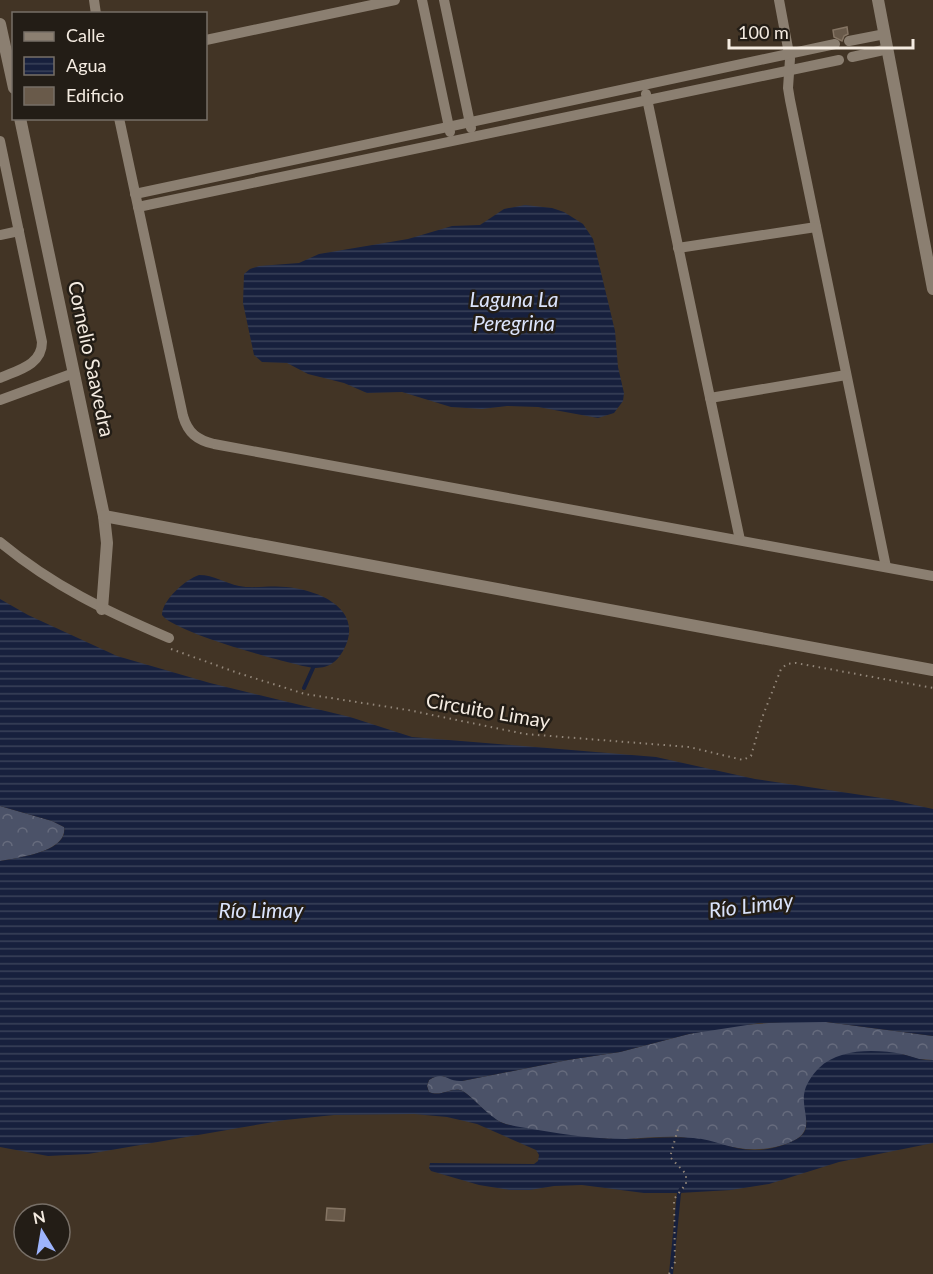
<svg xmlns="http://www.w3.org/2000/svg" width="933" height="1274" viewBox="0 0 933 1274" font-family="Lato,sans-serif">
	<defs>
		<pattern id="forest-crowns" width="20" height="18" patternUnits="userSpaceOnUse" patternTransform="scale(1.5)"><rect width="20" height="18" fill="#4b5268"/><path d="M2 6a3 3 0 1 1 6 0M12 15a3 3 0 1 1 6 0" fill="none" stroke="#666b7d"/></pattern>
		<pattern id="water-rules" width="6" height="5" patternUnits="userSpaceOnUse" patternTransform="scale(1.5)"><rect width="6" height="5" fill="#17203d"/><path d="M0 2.5h6" fill="none" stroke="#394159"/></pattern>
	</defs>
	<rect width="100%" height="100%" fill="#423425"/>
	<g fill="url(#forest-crowns)">
		<path d="M 0,806 L 52,821 L 64,827 C 68,852 17,858 0,861 Z"/>
		<path d="M 797,1021 L 826,1022 L 933,1036 L 933,1060 L 918,1059 L 902,1054 L 806,1116 C 808,1130 803,1137 789,1143 C 749,1158 720,1142 681,1137 C 663,1136 644,1138 626,1139 C 592,1139 534,1134 503,1123 C 488,1118 468,1091 460,1090 C 449,1088 441,1097 429,1092 L 427,1086 L 429,1080 L 438,1075 L 462,1081 L 568,1060 L 620,1052 L 689,1034 L 730,1026 Z"/>
	</g>
	<g fill="url(#water-rules)">
		<polygon points="525,205 552,208 564,212 583,224 593,239 615,331 618,367 624,393 623,401 614,413 598,418 538,407 507,406 482,409 451,407 402,392 367,393 344,383 308,374 287,363 262,362 254,355 243,303 244,274 250,269 259,266 299,263 319,254 408,239 452,226 480,225 504,209"/>
		<path d="M 199,575 C 214,575 225,583 239,586 C 254,589 270,585 286,587 C 320,590 366,610 343,651 C 335,664 328,668 313,668 C 286,663 175,633 162,615 C 162,600 186,579 199,575 Z"/>
		<path d="M 0,599 L 28,615 L 117,656 L 210,683 L 350,717 L 412,737 L 656,757 L 755,779 L 888,799 L 933,809 L 933,1036 L 826,1022 L 760,1023 L 689,1034 L 620,1052 L 568,1060 L 462,1081 C 446,1082 445,1070 429,1080 L 427,1086 L 429,1092 C 441,1097 449,1088 460,1090 C 468,1091 488,1117 503,1123 C 514,1127 527,1128 538,1130 C 567,1135 596,1139 625,1139 C 647,1139 670,1136 693,1138 C 714,1139 734,1151 756,1150 C 768,1150 784,1146 795,1140 C 815,1130 802,1112 804,1095 C 805,1085 812,1075 819,1068 C 839,1048 876,1049 902,1054 C 913,1057 922,1061 933,1060 L 933,1143 L 839,1162 L 769,1184 L 731,1190 L 679,1193 L 644,1193 L 582,1185 L 554,1186 L 530,1190 L 510,1190 L 479,1185 L 431,1171 L 429,1168 L 430,1163 L 534,1164 L 538,1161 L 539,1155 L 536,1150 L 477,1124 L 447,1117 L 414,1114 L 334,1115 L 285,1120 L 88,1154 L 48,1156 L 0,1147 L 0,861 C 17,858 69,852 64,827 L 52,821 L 0,806 Z"/>
	</g>
	<g fill="none" stroke-linecap="round" stroke-linejoin="round">
		<g stroke="#17203d" stroke-width="4">
			<polyline points="304,688 313,668"/>
			<polyline points="671,1274 679,1193 681,1189"/>
		</g>
	</g>
	<g fill="#695a4a" stroke="#857564" stroke-width="1.5">
		<polygon points="847,27 848,34 844,36 842,41 834,37 833,30"/>
		<polygon points="327,1208 345,1209 344,1221 326,1220"/>
	</g>
	<g fill="none" stroke-linecap="round" stroke-linejoin="round">
		<g stroke="#93877a" stroke-width="2" stroke-dasharray="1.5 4.5" stroke-linecap="butt">
			<polyline points="171,649 238,673 305,694 408,710 525,734 689,747 743,760 751,756 762,718 781,669 787,664 796,663 933,688"/>
			<polyline points="669,1274 675,1262 674,1199 686,1184 686,1174 670,1157 678,1129"/>
		</g>
		<g stroke="#8b7f71" stroke-width="10">
			<polyline points="94,0 96,14"/>
			<polyline points="422,0 450,132"/>
			<polyline points="444,0 471,128"/>
			<polyline points="779,0 790,59 788,88 790,100 886,567"/>
			<polyline points="206,40 395,0"/>
			<polyline points="849,41 885,34"/>
			<polyline points="852,57 888,49"/>
			<polyline points="646,94 740,540"/>
			<path d="M 119,118 L 183,416 C 188,433 197,440 214,444 L 933,576"/>
			<path d="M 0,141 L 42,342 C 42,365 18,370 0,378"/>
			<polyline points="135,194 835,44"/>
			<polyline points="138,207 839,60"/>
			<polyline points="0,235 19,231"/>
			<polyline points="678,248 816,227"/>
			<polyline points="710,398 846,375"/>
			<polyline points="0,400 74,373"/>
			<path d="M 0,542 C 53,586 106,611 169,638"/>
		</g>
		<g stroke="#8b7f71" stroke-width="12">
			<polyline points="878,0 933,289"/>
			<polyline points="0,24 14,88"/>
			<polyline points="20,118 104,516 107,543 102,609"/>
			<polyline points="104,516 933,670"/>
		</g>
	</g>
	<g text-anchor="middle" stroke-width="5" stroke-linejoin="round" paint-order="stroke">
		<g font-size="20" fill="#f4ebe1" stroke="#231d16">
			<text transform="translate(91 359) rotate(78)" y="7">Cornelio Saavedra</text>
			<text transform="translate(488 711) rotate(10)" y="7">Circuito Limay</text>
		</g>
		<g font-size="21" font-style="italic" fill="#dae3fb" stroke="#231d16">
			<text x="514" y="307">Laguna La<tspan x="514" dy="24">Peregrina</tspan></text>
			<text transform="translate(751 906) rotate(-7)" y="7">Río Limay</text>
			<text x="261" y="918">Río Limay</text>
		</g>
	</g>
	<rect x="12" y="12" width="195" height="108" fill="#231d16" stroke="#776f67" stroke-width="1.5"/>
	<rect x="24" y="32" width="30" height="9" fill="#8b7f71" stroke="#776f67" stroke-width="1.5"/>
	<text x="66" y="42" font-size="18" fill="#f4ebe1">Calle</text>
	<rect x="24" y="57" width="30" height="18" fill="url(#water-rules)" stroke="#776f67" stroke-width="1.5"/>
	<text x="66" y="72" font-size="18" fill="#f4ebe1">Agua</text>
	<rect x="24" y="87" width="30" height="18" fill="#695a4a" stroke="#776f67" stroke-width="1.5"/>
	<text x="66" y="102" font-size="18" fill="#f4ebe1">Edificio</text>
	<g transform="translate(42 1232) rotate(349)"><circle r="28" fill="#231d16" stroke="#776f67" stroke-width="1.5"/>
	<path d="M0-4.5L10 22L0 15L-10 22Z" fill="#9db4fd"/>
	<text y="-9" font-size="16" font-weight="bold" text-anchor="middle" fill="#f4ebe1">N</text>
	</g>
	<path d="M729 39v9h184v-9" fill="none" stroke="#f4ebe1" stroke-width="3"/>
	<text x="738" y="39" font-size="18" fill="#f4ebe1" stroke="#231d16" stroke-width="4.5" paint-order="stroke">100 m</text>
</svg>
